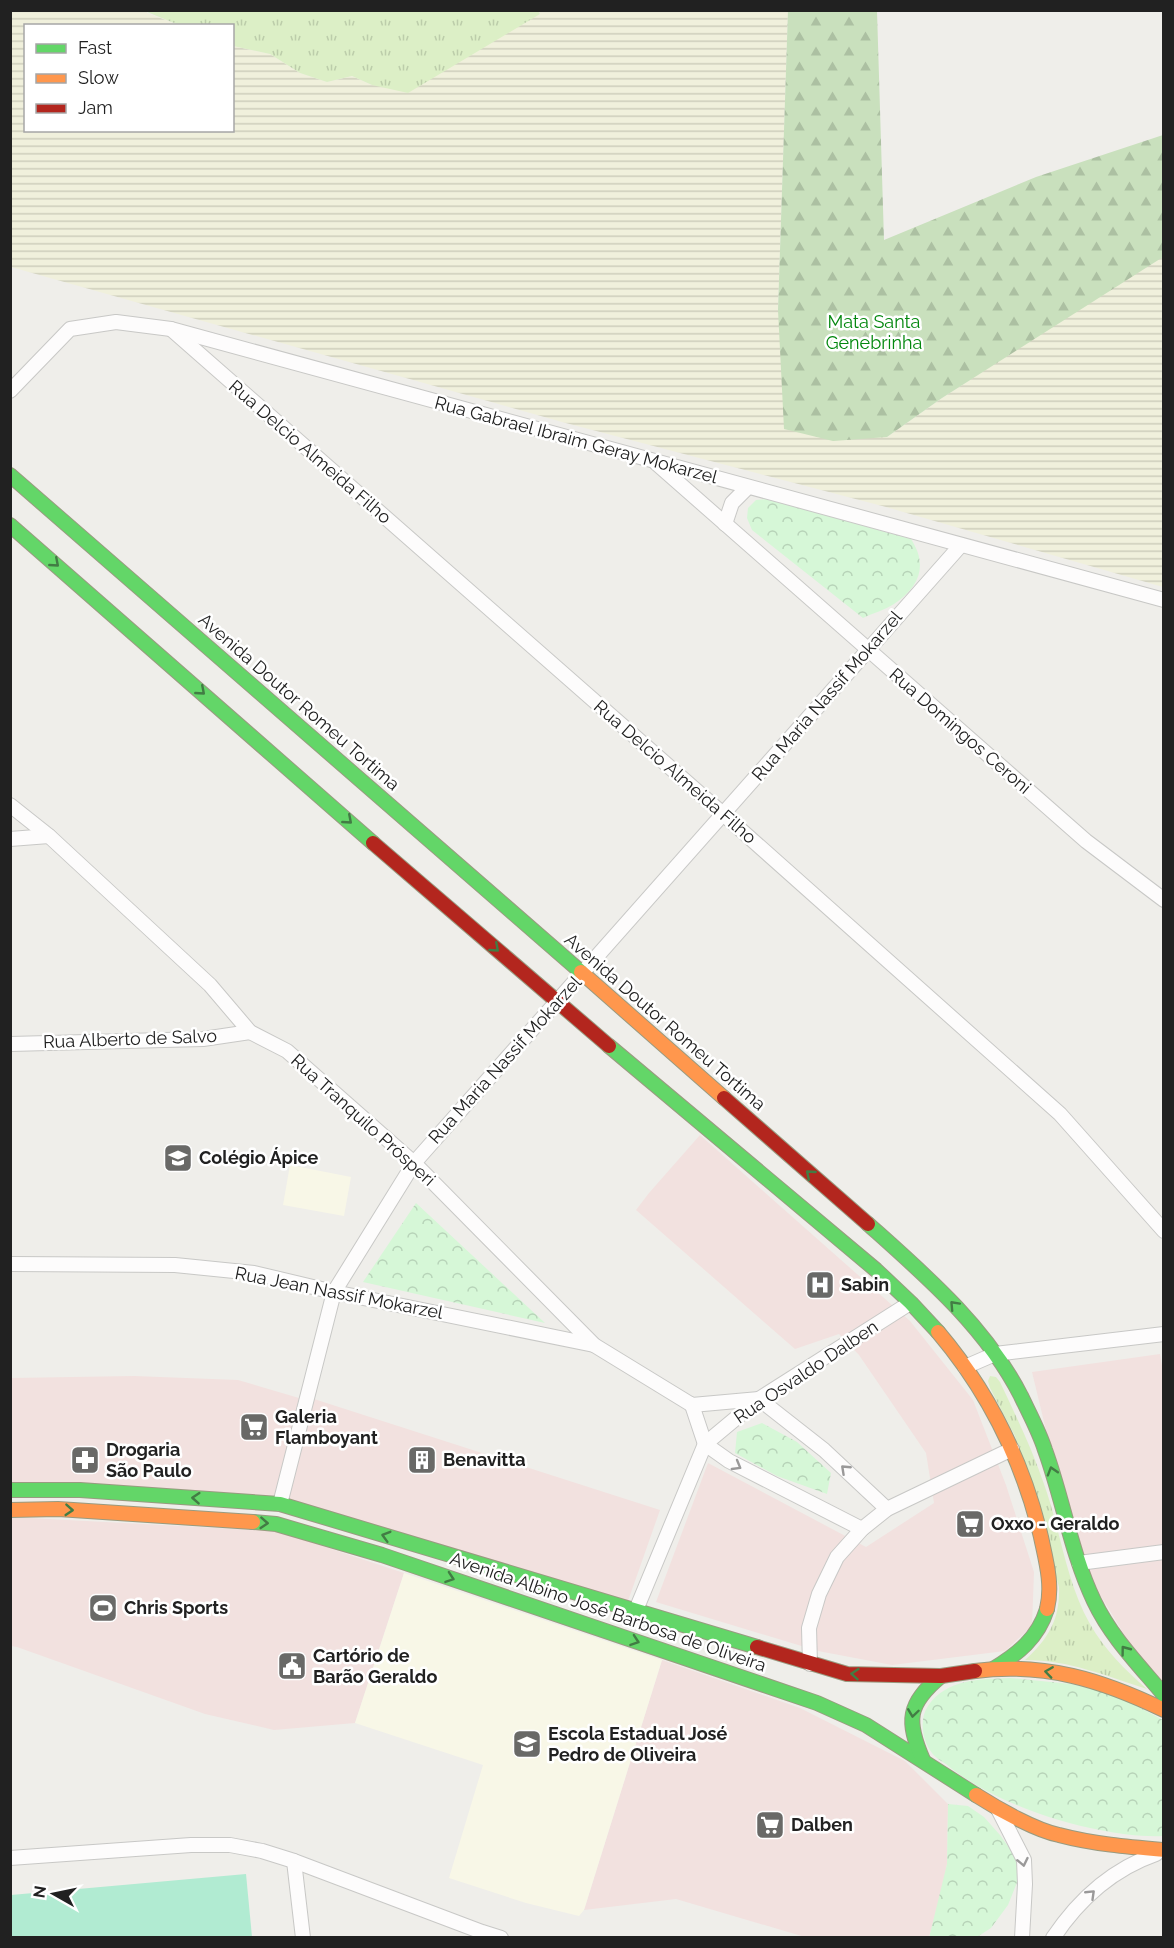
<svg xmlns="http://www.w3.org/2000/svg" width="1174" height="1948" viewBox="0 0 1174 1948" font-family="Raleway,sans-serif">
	<defs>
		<pattern id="farmland-rules" width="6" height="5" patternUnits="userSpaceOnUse" patternTransform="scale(1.5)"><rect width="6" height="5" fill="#f0f0dc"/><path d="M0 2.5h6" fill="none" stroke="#cecebc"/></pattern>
		<pattern id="grass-tufts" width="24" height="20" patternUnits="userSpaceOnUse" patternTransform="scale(1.5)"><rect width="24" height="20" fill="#dcefc6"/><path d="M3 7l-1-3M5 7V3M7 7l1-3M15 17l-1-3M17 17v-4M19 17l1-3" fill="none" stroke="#bccdaa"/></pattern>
		<pattern id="forest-firs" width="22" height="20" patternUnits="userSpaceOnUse" patternTransform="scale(1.5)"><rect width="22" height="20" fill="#c9e0bd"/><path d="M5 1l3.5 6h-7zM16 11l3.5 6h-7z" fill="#acc0a2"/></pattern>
		<pattern id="park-crowns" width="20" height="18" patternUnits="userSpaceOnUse" patternTransform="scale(1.5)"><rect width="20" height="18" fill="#d6f7d7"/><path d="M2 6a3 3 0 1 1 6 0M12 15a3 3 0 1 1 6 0" fill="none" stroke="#b7d3b8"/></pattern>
	</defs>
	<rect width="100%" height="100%" fill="#efeeea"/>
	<g fill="#f2e1df">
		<polygon points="700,1135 910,1321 973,1400 1006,1485 1034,1572 1032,1626 1005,1651 892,1665 818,1651 656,1602 708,1463 866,1547 934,1503 926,1453 859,1355 839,1334 795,1349 636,1210 649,1193"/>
		<polygon points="1160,1354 1164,1377 1163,1693 1153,1682 1076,1555 1032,1372"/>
		<polygon points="134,1376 238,1380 299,1398 275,1495 11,1492 11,1378"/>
		<polygon points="314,1399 660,1510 628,1601 288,1500"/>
		<polygon points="10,1517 277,1531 404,1573 355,1723 274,1730 205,1714 17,1647 11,1646"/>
		<polygon points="662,1660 800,1708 905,1761 948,1804 947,1864 941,1897 929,1937 805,1937 676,1899 584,1910"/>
	</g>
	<g fill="#f8f7e7">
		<polygon points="290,1165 351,1177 344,1216 283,1205"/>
		<polygon points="404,1573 662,1660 584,1910 579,1916 526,1903 449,1878 483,1765 355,1723"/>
	</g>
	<polygon fill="url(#farmland-rules)" points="10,11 147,11 147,13 179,25 26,26 26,130 232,130 233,46 270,54 300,73 327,82 352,76 372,85 540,14 538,11 788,11 778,310 887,437 942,398 1163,255 1163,587 886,507 562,422 11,267"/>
	<g fill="url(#grass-tufts)">
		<polygon points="538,11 540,14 408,93 372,85 352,76 327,82 300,73 270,54 233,46 232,26 179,25 147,12 147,11"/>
		<path d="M 990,1376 L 996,1377 L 1000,1382 C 1016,1416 1032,1449 1044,1484 C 1060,1528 1066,1582 1090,1624 C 1104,1649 1125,1670 1147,1689 C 1106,1676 1069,1660 1025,1660 C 1049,1638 1060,1619 1059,1587 L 1015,1436 L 990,1388 L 988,1381 Z"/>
	</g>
	<polygon fill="url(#forest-firs)" points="788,10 877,11 884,240 1036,177 1163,135 1163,257 942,398 887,437 833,441 784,429 778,310"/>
	<g fill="url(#park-crowns)">
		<path d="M 767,499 L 911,539 C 928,565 920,587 894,604 C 885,610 873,613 863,618 L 752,530 L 747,518 L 748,508 L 756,500 Z"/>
		<polygon points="416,1203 545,1323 363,1282"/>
		<polygon points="762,1423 797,1442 831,1473 827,1494 777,1476 735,1453 737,1432"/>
		<path d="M 1010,1678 L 1071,1684 L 1114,1694 L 1163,1720 L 1163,1836 C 1143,1837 1120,1834 1100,1830 C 1050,1821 985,1797 946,1764 C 941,1761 935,1757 932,1753 C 922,1740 919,1719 928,1706 C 946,1679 980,1679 1010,1678 Z"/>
		<polygon points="948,1804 968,1806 984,1817 1000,1835 1015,1856 1020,1875 1008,1905 991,1928 977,1937 929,1938 947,1864"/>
	</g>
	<polygon fill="#b1ebd2" points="246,1874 252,1937 11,1937 11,1895"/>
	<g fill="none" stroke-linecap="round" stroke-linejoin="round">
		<g stroke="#c8c8c6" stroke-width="16">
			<g id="street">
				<polyline points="171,329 723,814 1060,1114 1164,1231"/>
				<polyline points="10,391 70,329 116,322 171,329 1164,600"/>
				<polyline points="656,463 1086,841 1164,900"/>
				<polyline points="725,524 732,503 748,487"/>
				<polyline points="10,805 49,836 210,985 250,1032 287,1051 414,1163 594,1345 692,1405 759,1399 824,1450 887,1509"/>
				<polyline points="10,839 49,836"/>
				<polyline points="10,1044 203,1039 250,1032"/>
				<polyline points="10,1264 175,1265 254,1273 334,1292 594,1345"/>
				<polyline points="965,1367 995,1354 1164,1334"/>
				<polyline points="692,1405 705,1444 729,1461 862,1529"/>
				<polyline points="280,1504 334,1292 414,1163 961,545"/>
				<polyline points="1079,1563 1164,1552"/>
				<polyline points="636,1610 705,1444 759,1399 910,1303"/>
				<polyline points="810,1664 809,1628 819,1594 837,1557 862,1529 887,1509 1012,1449"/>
				<polyline points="998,1809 1024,1860 1025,1884 1022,1938"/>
				<polyline points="10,1858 191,1845 230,1845 262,1851 294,1861 482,1932 501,1938"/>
				<polyline points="294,1861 303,1938"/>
				<path d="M 1053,1938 C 1079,1899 1113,1869 1156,1854"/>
			</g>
		</g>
		<g stroke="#999b80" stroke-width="16">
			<g id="fast">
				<polyline points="10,475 581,972"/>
				<polyline points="10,525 373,843"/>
				<polyline points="609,1046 876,1270 911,1303 938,1332"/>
				<path d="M 868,1224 C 924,1274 986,1327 1021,1396 C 1029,1413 1039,1431 1045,1450 C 1063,1499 1071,1553 1094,1601 C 1111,1637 1139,1665 1164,1695"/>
				<polyline points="10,1490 80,1490 280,1504 757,1647"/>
				<polyline points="253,1522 276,1524 382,1555 817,1703 866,1725 976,1795"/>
				<path d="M 993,1669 C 1018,1654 1038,1638 1047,1609"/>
				<path d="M 923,1760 C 906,1721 907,1704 941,1676"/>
			</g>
		</g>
		<g stroke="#999b80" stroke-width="16">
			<g id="slow">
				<polyline points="581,972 724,1098"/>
				<path d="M 938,1332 C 988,1391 1023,1462 1041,1537 C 1046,1561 1053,1585 1047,1609"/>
				<polyline points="10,1510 58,1509 253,1522"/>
				<path d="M 975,1671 C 1044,1662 1102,1680 1164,1710"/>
				<path d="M 976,1795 C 998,1809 1035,1830 1059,1835 C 1093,1844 1129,1847 1164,1850"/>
			</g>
		</g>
		<g stroke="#999b80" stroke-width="16">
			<g id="jam">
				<polyline points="373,843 609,1046"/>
				<polyline points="724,1098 868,1224"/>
				<polyline points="757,1647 847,1674 941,1676 975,1671"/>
			</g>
		</g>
		<use href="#street" stroke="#fdfcfc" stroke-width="14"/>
		<use href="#fast" stroke="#63d668" stroke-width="14"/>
		<use href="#slow" stroke="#ff974d" stroke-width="14"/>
		<use href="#jam" stroke="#b3261e" stroke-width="14"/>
	</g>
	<defs><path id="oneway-chevron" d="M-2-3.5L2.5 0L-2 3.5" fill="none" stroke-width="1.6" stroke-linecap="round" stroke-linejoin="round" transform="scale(1.5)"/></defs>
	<g stroke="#427c44">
		<use href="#oneway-chevron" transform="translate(55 563) rotate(41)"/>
		<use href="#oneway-chevron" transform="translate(201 691) rotate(41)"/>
		<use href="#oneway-chevron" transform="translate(348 820) rotate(41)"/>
		<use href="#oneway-chevron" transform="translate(495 948) rotate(41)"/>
		<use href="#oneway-chevron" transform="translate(810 1174) rotate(-139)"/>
		<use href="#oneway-chevron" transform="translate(954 1305) rotate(-133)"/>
		<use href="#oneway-chevron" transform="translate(1052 1471) rotate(-107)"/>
		<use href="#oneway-chevron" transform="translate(196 1498) rotate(-176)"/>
		<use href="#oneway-chevron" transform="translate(69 1510) rotate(4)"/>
		<use href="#oneway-chevron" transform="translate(264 1523) rotate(4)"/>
		<use href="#oneway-chevron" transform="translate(386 1536) rotate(-164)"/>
		<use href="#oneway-chevron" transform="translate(450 1578) rotate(19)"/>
		<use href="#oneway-chevron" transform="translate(635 1641) rotate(19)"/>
		<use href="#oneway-chevron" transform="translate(1125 1650) rotate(-127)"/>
		<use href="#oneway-chevron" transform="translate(1049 1672) rotate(-172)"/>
		<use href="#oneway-chevron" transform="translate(855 1674) rotate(-175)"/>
		<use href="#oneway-chevron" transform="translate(913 1713) rotate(98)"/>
	</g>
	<g stroke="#9a9999">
		<use href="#oneway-chevron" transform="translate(737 1466) rotate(30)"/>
		<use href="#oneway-chevron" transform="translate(845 1469) rotate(-137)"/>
		<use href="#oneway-chevron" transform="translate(1023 1862) rotate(78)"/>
		<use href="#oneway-chevron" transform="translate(1091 1894) rotate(-44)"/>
	</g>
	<defs>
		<g id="school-square" transform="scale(1.5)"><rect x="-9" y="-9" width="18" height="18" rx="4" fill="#696967" stroke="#fff"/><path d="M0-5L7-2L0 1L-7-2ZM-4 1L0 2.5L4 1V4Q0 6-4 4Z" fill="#fff"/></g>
		<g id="hospital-square" transform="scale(1.5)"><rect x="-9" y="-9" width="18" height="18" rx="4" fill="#696967" stroke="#fff"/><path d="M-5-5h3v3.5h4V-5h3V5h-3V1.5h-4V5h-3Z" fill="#fff"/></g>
		<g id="supermarket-square" transform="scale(1.5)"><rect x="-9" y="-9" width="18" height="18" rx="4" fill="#696967" stroke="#fff"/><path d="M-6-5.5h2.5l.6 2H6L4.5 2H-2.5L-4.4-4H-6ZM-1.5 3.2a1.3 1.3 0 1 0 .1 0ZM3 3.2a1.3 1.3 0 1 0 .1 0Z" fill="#fff"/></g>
		<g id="pharmacy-square" transform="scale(1.5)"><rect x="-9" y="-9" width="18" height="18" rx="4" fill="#696967" stroke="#fff"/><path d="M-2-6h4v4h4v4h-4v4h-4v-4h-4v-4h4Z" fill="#fff"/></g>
		<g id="building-square" transform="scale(1.5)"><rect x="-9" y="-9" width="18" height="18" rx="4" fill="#696967" stroke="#fff"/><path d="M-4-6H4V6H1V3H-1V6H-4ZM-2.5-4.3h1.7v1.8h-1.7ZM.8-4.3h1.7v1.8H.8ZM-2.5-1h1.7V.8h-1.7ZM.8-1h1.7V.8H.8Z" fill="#fff"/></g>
		<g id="stadium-square" transform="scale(1.5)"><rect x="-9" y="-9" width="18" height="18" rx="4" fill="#696967" stroke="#fff"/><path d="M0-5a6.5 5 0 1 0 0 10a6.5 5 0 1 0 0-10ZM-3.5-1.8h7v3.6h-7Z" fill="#fff"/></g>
		<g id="civic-square" transform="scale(1.5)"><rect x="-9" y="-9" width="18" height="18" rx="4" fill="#696967" stroke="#fff"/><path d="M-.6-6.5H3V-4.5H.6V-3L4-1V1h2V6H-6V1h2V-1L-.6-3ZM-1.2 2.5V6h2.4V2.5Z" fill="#fff"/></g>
	</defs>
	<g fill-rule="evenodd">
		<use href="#school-square" x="178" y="1158"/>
		<use href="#hospital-square" x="820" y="1285"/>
		<use href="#supermarket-square" x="254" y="1427"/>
		<use href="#pharmacy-square" x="85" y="1460"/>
		<use href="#building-square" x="422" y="1460"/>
		<use href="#supermarket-square" x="970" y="1524"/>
		<use href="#stadium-square" x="103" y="1608"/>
		<use href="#civic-square" x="292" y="1666"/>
		<use href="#school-square" x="527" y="1744"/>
		<use href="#supermarket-square" x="770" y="1825"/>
	</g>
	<g text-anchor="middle" stroke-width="5" stroke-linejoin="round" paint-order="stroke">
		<g font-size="18" fill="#02870d" stroke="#fff">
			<text x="874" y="328">Mata Santa<tspan x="874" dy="21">Genebrinha</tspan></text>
		</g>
		<g font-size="18" fill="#212121" stroke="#fff">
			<text transform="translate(576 440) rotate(15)" y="6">Rua Gabrael Ibraim Geray Mokarzel</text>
			<text transform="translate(310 452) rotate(41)" y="6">Rua Delcio Almeida Filho</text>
			<text transform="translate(827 696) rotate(-49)" y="6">Rua Maria Nassif Mokarzel</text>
			<text transform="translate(299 702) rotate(41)" y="6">Avenida Doutor Romeu Tortima</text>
			<text transform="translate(960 731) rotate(41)" y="6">Rua Domingos Ceroni</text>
			<text transform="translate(675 772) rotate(41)" y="6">Rua Delcio Almeida Filho</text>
			<text transform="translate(665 1022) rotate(41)" y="6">Avenida Doutor Romeu Tortima</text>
			<text transform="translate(130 1039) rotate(-2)" y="6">Rua Alberto de Salvo</text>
			<text transform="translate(505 1060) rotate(-48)" y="6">Rua Maria Nassif Mokarzel</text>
			<text transform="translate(363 1120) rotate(42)" y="6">Rua Tranquilo Prósperi</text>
			<text transform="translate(339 1293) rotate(11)" y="6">Rua Jean Nassif Mokarzel</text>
			<text transform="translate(806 1372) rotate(-34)" y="6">Rua Osvaldo Dalben</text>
			<text transform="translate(608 1612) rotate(19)" y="6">Avenida Albino José Barbosa de Oliveira</text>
		</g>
		<g font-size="18" font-weight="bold" fill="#212121" stroke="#fff" text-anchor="start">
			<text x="199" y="1164">Colégio Ápice</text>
			<text x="841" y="1291">Sabin</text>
			<text x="275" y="1423">Galeria<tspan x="275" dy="21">Flamboyant</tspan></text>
			<text x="106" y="1456">Drogaria<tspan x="106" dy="21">São Paulo</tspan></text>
			<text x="443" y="1466">Benavitta</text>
			<text x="991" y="1530">Oxxo - Geraldo</text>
			<text x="124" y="1614">Chris Sports</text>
			<text x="313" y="1662">Cartório de<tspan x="313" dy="21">Barão Geraldo</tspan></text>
			<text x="548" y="1740">Escola Estadual José<tspan x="548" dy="21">Pedro de Oliveira</tspan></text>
			<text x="791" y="1831">Dalben</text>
		</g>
	</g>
	<rect width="1174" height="1948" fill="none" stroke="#212121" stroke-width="24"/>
	<rect x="24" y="24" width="210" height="108" fill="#ffffff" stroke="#a6a6a6" stroke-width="1.5"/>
	<rect x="36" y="44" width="30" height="9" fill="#63d668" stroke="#a6a6a6" stroke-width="1.5"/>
	<text x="78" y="54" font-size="18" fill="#212121">Fast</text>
	<rect x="36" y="74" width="30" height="9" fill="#ff974d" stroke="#a6a6a6" stroke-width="1.5"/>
	<text x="78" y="84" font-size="18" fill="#212121">Slow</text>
	<rect x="36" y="104" width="30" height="9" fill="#b3261e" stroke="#a6a6a6" stroke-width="1.5"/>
	<text x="78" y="114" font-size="18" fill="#212121">Jam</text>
	<g transform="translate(54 1894) rotate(279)" stroke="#ffffff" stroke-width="4.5" paint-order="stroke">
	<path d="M0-4.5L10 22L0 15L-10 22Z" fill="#212121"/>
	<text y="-9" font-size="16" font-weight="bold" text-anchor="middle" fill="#212121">N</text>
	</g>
</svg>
